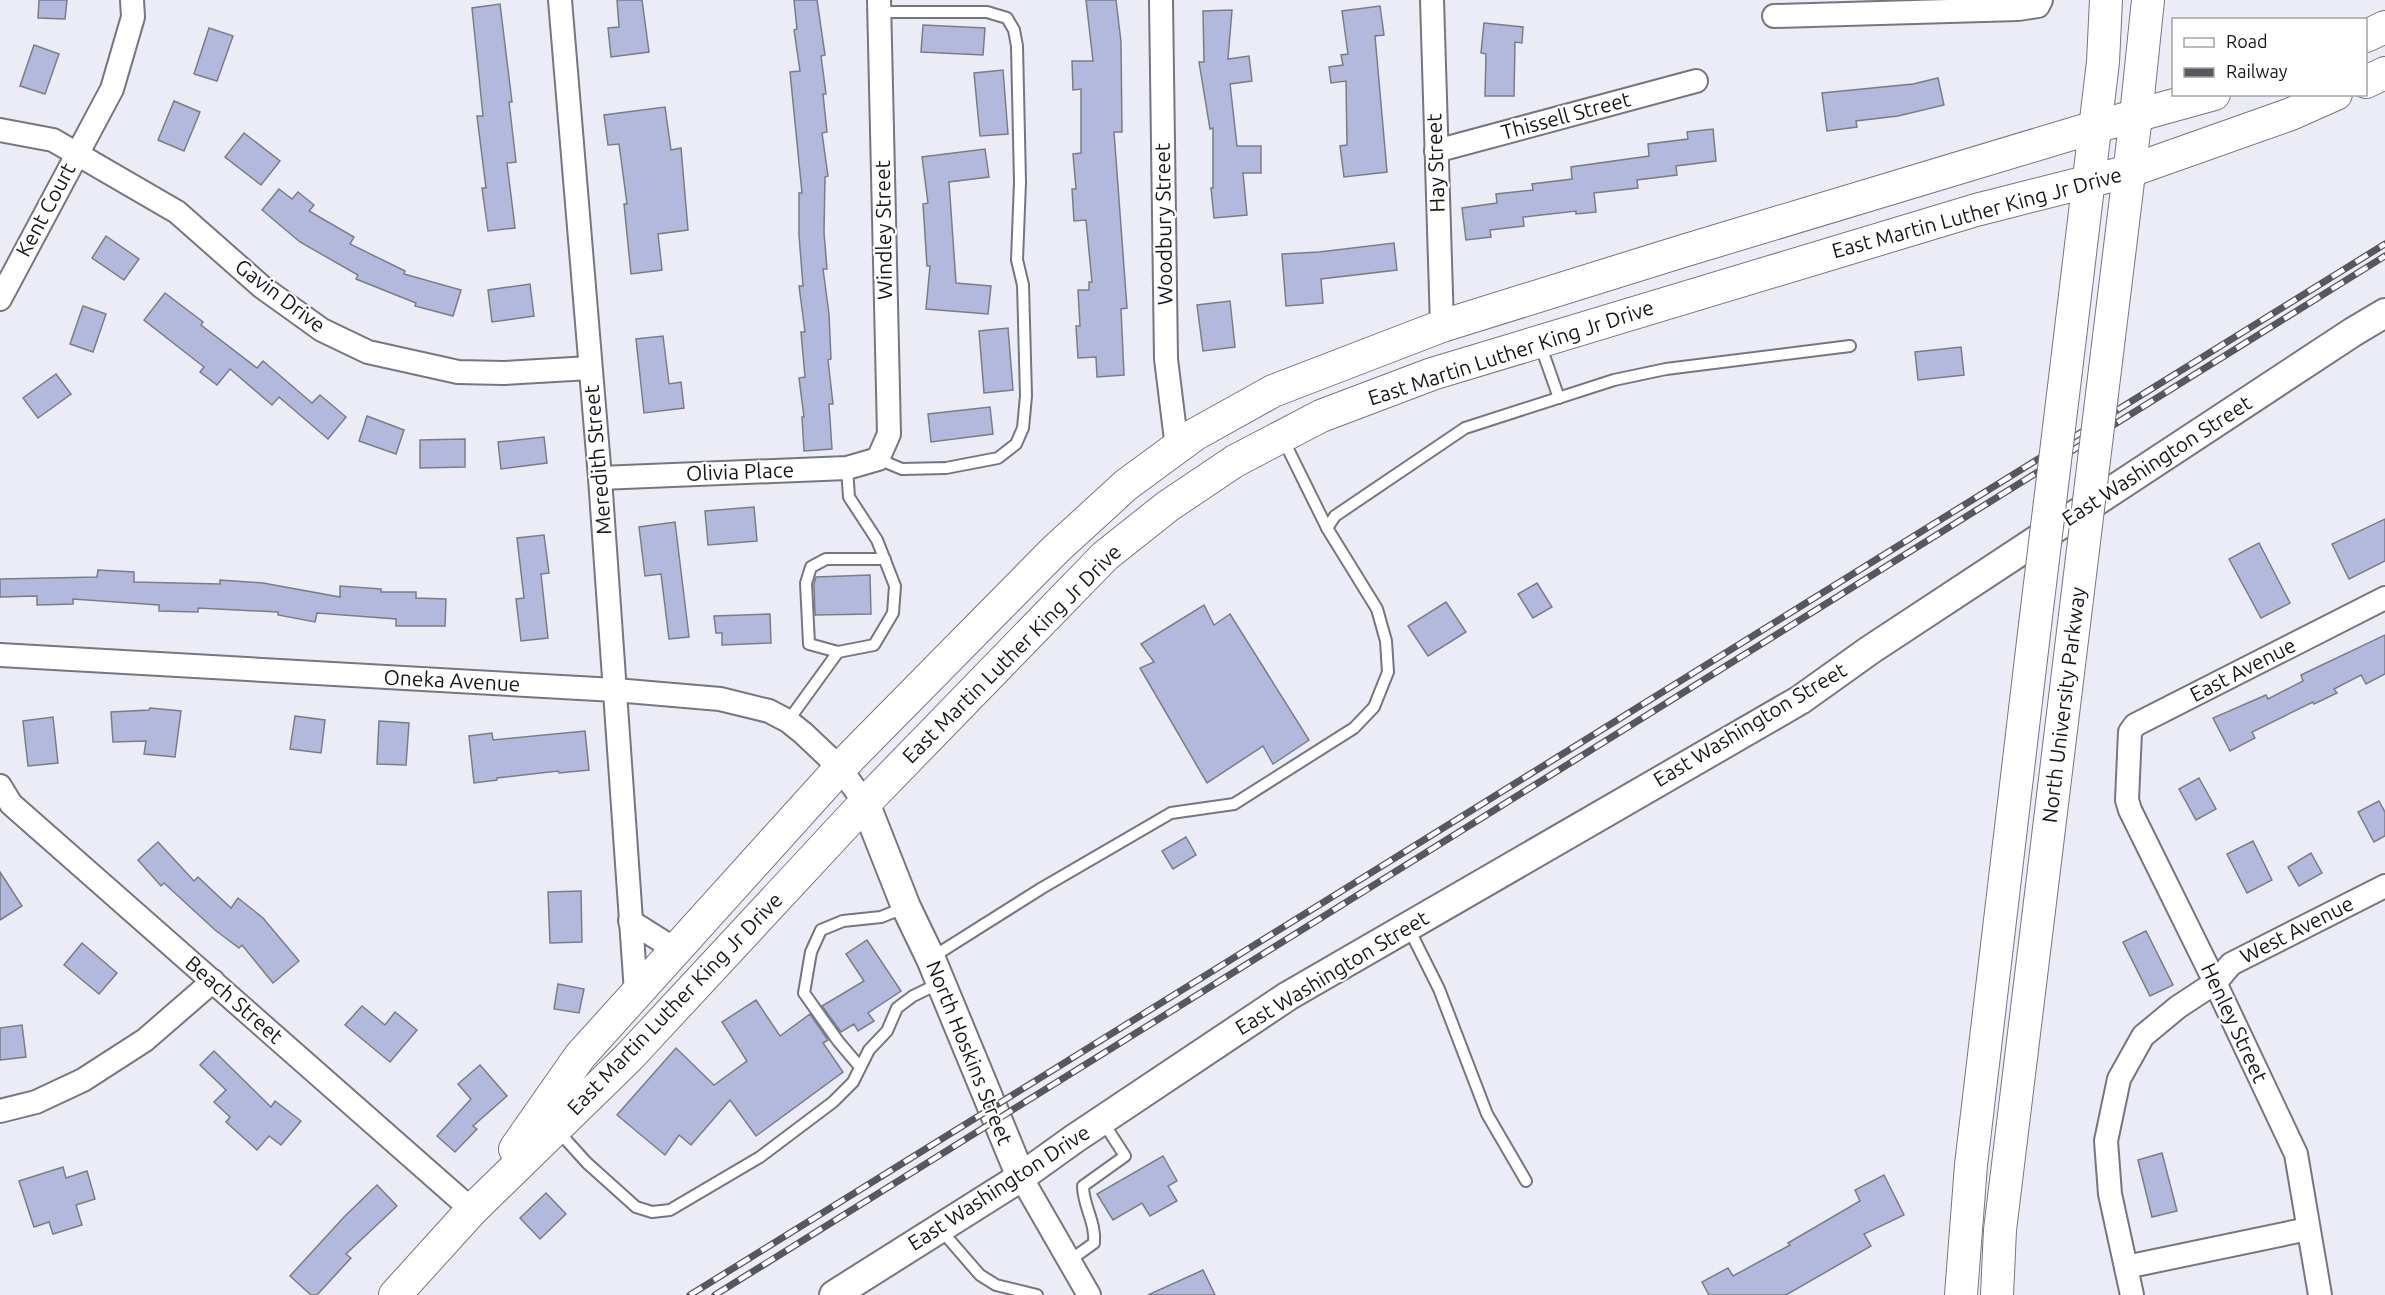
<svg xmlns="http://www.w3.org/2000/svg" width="2385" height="1295" viewBox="0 0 2385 1295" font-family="Ubuntu,sans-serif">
	<rect width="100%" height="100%" fill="#ebecf6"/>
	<g fill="#b3b8dd" stroke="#7b7d85" stroke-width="1.5">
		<polygon points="39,0 67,0 65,19 38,18"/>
		<polygon points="617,0 642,0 649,52 611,57 608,28 619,27"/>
		<polygon points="794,0 817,0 825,55 821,56 826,94 823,94 827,132 822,133 828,176 825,177 824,233 827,269 823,269 829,314 831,359 828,360 833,404 829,404 832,449 804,451 802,417 804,417 799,378 805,377 801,332 805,332 799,286 803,286 799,235 799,193 802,193 790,72 800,71 794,30 797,29"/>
		<polygon points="1086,0 1116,0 1121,42 1122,132 1114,132 1127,308 1121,309 1124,375 1097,377 1096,357 1078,358 1076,326 1080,326 1078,290 1089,290 1089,282 1092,282 1086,220 1074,221 1072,189 1076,189 1073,154 1081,153 1081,89 1073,90 1072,61 1093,61"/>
		<polygon points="500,4 512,102 509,102 516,162 507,163 515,228 488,231 482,188 486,188 477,116 483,116 472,8"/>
		<polygon points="1380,6 1384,35 1375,36 1387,172 1344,177 1340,146 1347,145 1346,81 1331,83 1329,67 1343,65 1341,55 1348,54 1342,11"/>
		<polygon points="1232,10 1228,59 1249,56 1252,81 1230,84 1237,146 1261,146 1261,173 1243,173 1247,215 1214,218 1211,188 1213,188 1213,128 1210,129 1199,62 1204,62 1203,11"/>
		<polygon points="1484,23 1523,27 1522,43 1515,42 1514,96 1485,96 1486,54 1481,53"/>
		<polygon points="923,25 985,28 983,55 921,52"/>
		<polygon points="209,28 233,36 217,81 194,74"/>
		<polygon points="34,45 59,54 45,94 20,86"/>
		<polygon points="1003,70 1008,134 980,136 974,73"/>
		<polygon points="1938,78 1944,105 1898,116 1856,121 1857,127 1827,131 1822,93 1913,84"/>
		<polygon points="174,101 200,112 184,151 158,140"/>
		<polygon points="665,107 671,150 681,148 688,230 658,234 662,270 631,274 624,204 627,204 619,144 608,145 604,115"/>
		<polygon points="1713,129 1716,161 1676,166 1677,175 1637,180 1638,188 1594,193 1596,212 1576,214 1576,211 1523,217 1524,226 1490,230 1491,237 1466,240 1462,208 1497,203 1496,194 1533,190 1532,184 1572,179 1571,167 1649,156 1648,144 1688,139 1687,132"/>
		<polygon points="244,133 280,161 261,185 225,157"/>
		<polygon points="985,149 989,177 949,182 956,283 991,286 988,314 926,309 930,266 927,266 923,204 928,203 922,157"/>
		<polygon points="279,189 292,199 298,192 314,205 309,211 354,237 350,244 405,271 404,274 461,290 453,316 415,306 416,303 356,279 358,275 300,242 262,210"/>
		<polygon points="106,236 139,259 124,280 92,258"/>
		<polygon points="1394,243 1397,270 1321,279 1323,303 1286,306 1282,254 1319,252"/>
		<polygon points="530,284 534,316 492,322 488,290"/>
		<polygon points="165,293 203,322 201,325 257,368 263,361 312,403 320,395 346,417 328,439 279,397 272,405 230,369 217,385 200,372 204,367 144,320"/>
		<polygon points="1230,301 1235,347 1203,351 1197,305"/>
		<polygon points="83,306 106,314 93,352 70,344"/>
		<polygon points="1008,328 1013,390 984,393 979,331"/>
		<polygon points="663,336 669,384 681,382 684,408 644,413 636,339"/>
		<polygon points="1961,347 1964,375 1918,380 1915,352"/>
		<polygon points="56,374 71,394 38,418 23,398"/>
		<polygon points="990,407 993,434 931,442 928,414"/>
		<polygon points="367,416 404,430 396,454 359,441"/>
		<polygon points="544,437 547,463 501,469 498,442"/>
		<polygon points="465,439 465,467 420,468 420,440"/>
		<polygon points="754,507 757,541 708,545 705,511"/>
		<polygon points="2385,519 2385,561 2349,579 2332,544"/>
		<polygon points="675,522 689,637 669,639 661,574 645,576 639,527"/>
		<polygon points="544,535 549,573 541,574 548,638 521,641 516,599 524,598 517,538"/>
		<polygon points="2259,543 2290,603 2261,618 2229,559"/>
		<polygon points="98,570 134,572 134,582 220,584 220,580 263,583 340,597 340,586 381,589 381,592 416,592 416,598 446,599 445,626 396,626 396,619 317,613 315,622 278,615 278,612 198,608 198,612 159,611 159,605 73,599 73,604 37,605 37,596 0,597 0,579 97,577"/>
		<polygon points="870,575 871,614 815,615 814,584 816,577"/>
		<polygon points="1537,583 1552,607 1533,618 1518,594"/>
		<polygon points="1446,602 1466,632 1428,656 1408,626"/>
		<polygon points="1204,605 1214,625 1230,614 1309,740 1273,764 1263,746 1207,783 1140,668 1154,662 1141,644"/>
		<polygon points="770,614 771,643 722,645 722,633 716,633 714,616"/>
		<polygon points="2385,635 2385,674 2366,684 2361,675 2334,689 2337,693 2314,704 2313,702 2252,732 2255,738 2230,751 2213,718 2266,695 2268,699 2303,681 2301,675"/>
		<polygon points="150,708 181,711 175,757 144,754 146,741 113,742 111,712 149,710"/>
		<polygon points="295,716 325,720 321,753 290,749"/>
		<polygon points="53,717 58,763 28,766 23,721"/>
		<polygon points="379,721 409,723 406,765 377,764"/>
		<polygon points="585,731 589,770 559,773 558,771 497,778 497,780 474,783 469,736 492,733 493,740"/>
		<polygon points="2199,778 2216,809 2196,820 2179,789"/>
		<polygon points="2379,801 2385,812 2385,836 2374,842 2358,812"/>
		<polygon points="1186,837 1196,855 1173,869 1162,851"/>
		<polygon points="2253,841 2272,880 2247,893 2227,854"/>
		<polygon points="158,842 194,881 198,877 231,908 238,898 263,918 299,961 273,983 242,945 239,948 215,930 164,883 161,886 138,860"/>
		<polygon points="2311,853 2322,873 2299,886 2288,867"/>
		<polygon points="0,872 22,906 0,920"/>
		<polygon points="581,891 582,942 550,943 548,892"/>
		<polygon points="2146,931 2173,985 2150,996 2123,942"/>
		<polygon points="867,940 901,991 868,1013 874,1021 858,1031 854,1024 841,1032 822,1006 864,981 846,954"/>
		<polygon points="82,943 117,973 99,994 64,965"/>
		<polygon points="558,984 584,989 579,1013 554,1009"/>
		<polygon points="756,1000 780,1036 810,1014 828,1040 823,1043 843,1072 756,1136 730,1100 691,1145 679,1135 665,1155 617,1115 676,1048 714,1085 747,1061 722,1022"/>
		<polygon points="362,1006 385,1025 395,1012 417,1030 390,1062 345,1025"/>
		<polygon points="22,1025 26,1057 0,1060 0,1028"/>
		<polygon points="214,1051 271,1107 275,1101 301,1121 281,1145 269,1136 257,1150 226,1122 230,1117 214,1102 226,1090 200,1065"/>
		<polygon points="480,1065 507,1096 473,1126 477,1129 455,1152 437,1136 471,1099 458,1084"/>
		<polygon points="2162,1153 2177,1211 2152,1217 2138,1160"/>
		<polygon points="1163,1156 1177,1181 1168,1186 1177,1201 1150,1216 1142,1203 1113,1220 1097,1194"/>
		<polygon points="63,1167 66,1178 87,1171 95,1199 76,1205 82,1225 53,1234 49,1222 34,1227 19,1181"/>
		<polygon points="1884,1175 1904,1215 1864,1234 1871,1246 1786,1295 1709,1295 1702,1282 1728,1268 1733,1276 1790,1245 1788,1243 1860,1201 1855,1190"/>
		<polygon points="377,1185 397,1206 346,1254 351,1258 317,1295 311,1295 290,1276 344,1217"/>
		<polygon points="546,1193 566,1214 540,1239 520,1218"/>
		<polygon points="1203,1270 1215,1295 1148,1295"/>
	</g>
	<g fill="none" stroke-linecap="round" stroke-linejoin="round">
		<g stroke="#75767f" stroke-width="14">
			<g id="service">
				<polyline points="1540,344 1559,398"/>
				<polyline points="1283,439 1327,528"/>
				<polyline points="878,459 902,469 946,468 998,458 1016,444 1023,428 1026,396 1023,285 1017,260 1020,182 1017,46 1014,30 1007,18 987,12 880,12"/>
				<polyline points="847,468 849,497 877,540 895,586 893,613 874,645 838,652 809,644 806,583 811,567 826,559 885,559"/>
				<polyline points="788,721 838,652"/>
				<polyline points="1408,927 1439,989 1487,1114 1526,1181"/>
				<polyline points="931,958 1042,888 1171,813 1234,804 1354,728 1374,707 1388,672 1386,641 1377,609 1327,528 1335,516 1465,428 1614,380 1666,369 1850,346"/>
				<polyline points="860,1067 838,1041 804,993 811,952 821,930 843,921 881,917 906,907"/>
				<polyline points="558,1131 587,1163 636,1207 652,1212 670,1210 760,1157 833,1102 853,1082 869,1050 887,1031 897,1008 913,996 940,983"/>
				<polyline points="940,1229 980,1275 996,1285 1037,1295"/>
				<path d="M 1069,1261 L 1094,1243 C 1096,1222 1083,1206 1083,1186 L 1125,1156 L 1103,1122"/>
			</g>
		</g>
		<g stroke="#75767f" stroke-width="26">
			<g id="minor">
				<polyline points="560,0 600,478 636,992"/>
				<polyline points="1161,0 1166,359 1177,448"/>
				<polyline points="1432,0 1442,326"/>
				<polyline points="1774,16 2018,9 2038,6 2041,0"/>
				<polyline points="0,130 53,140 177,212 262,287 322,330 368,352 458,372 504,373 590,368"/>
				<polyline points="1436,151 1696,81"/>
				<polyline points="0,299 112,89 133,17 132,0"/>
				<polyline points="600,478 847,468 878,459 889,434 879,0"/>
				<polyline points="0,655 615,690 720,699 769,711 788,721 803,733 840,768 865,803"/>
				<polyline points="0,786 11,804 472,1210"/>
				<polyline points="630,921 676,950"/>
				<polyline points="0,1111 36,1102 83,1080 145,1040 213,981"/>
				<polyline points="1021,1177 1089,1295"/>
				<polyline points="2126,1267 2308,1229"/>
				<polyline points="2132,1295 2110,1194 2106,1141 2119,1079 2143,1036 2178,1007 2216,982 2231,964 2385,886"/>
				<polyline points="2320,1295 2296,1154 2210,972 2130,810 2127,800 2130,732 2135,725 2385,598"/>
			</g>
		</g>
		<g stroke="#75767f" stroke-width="32">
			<g id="tertiary">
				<polyline points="865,803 906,907 931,959 1021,1177"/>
				<polyline points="834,1295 1021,1177 1074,1139 1288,996 1800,700 1870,650 2353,332 2385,313"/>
			</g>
		</g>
		<g stroke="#75767f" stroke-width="34">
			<g id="secondary">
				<polyline points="2366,36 2385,27"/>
				<polyline points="2366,82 2385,73"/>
				<polyline points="2109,337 2136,116 2148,0"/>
				<polyline points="2067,362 2103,62 2106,0"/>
				<polyline points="515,1149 580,1056 840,768 1055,550 1126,485 1194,435 1273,391 1442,326 1683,251 2095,127 2214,94"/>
				<polyline points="395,1295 472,1210 629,1057 865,803 1105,556 1168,506 1235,461 1321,416 1432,374 1976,210 2130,171 2291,114 2336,94"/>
				<polyline points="1961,1295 1971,1165 2035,625"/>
				<polyline points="1997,1295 2000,1230 2077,599"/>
			</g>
		</g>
		<use href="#service" stroke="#fff" stroke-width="10"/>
		<use href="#minor" stroke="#fff" stroke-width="22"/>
		<use href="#tertiary" stroke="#fff" stroke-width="28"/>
		<use href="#secondary" stroke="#fff" stroke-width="32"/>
		<g stroke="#57585d" stroke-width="7">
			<g id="rail">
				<polyline points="690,1295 2385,244"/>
				<polyline points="715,1295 2385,256"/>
			</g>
		</g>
		<use href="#rail" stroke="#fff" stroke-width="4.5" stroke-dasharray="14" stroke-linecap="butt"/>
		<g stroke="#75767f" stroke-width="34" stroke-linecap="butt">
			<g id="secondary-bridge">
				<polyline points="2077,599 2109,337"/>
				<polyline points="2035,625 2067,362"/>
			</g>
		</g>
		<use href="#secondary-bridge" stroke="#fff" stroke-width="32"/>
	</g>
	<g text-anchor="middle" stroke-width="4.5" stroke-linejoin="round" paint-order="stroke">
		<g font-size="21" fill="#17181b" stroke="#fff">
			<text transform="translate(1566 116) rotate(-15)" y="7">Thissell Street</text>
			<text transform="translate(1436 163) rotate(-92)" y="7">Hay Street</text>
			<text transform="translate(46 210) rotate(-62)" y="7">Kent Court</text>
			<text transform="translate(1977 213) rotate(-15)" y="7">East Martin Luther King Jr Drive</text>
			<text transform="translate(1164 224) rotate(-91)" y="7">Woodbury Street</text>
			<text transform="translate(884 230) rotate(-91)" y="7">Windley Street</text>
			<text transform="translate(280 296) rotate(37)" y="7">Gavin Drive</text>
			<text transform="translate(1511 353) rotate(-18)" y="7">East Martin Luther King Jr Drive</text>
			<text transform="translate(598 460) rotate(-95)" y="7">Meredith Street</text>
			<text transform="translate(2157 461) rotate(-33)" y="7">East Washington Street</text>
			<text transform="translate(740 472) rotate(-2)" y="7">Olivia Place</text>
			<text transform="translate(1012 654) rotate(-45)" y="7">East Martin Luther King Jr Drive</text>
			<text transform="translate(2243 670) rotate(-27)" y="7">East Avenue</text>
			<text transform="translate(452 681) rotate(3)" y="7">Oneka Avenue</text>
			<text transform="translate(2064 705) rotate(-83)" y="7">North University Parkway</text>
			<text transform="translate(1750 725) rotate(-31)" y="7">East Washington Street</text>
			<text transform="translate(2297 930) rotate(-27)" y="7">West Avenue</text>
			<text transform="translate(1332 973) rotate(-31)" y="7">East Washington Street</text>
			<text transform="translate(234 1000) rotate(41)" y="7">Beach Street</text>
			<text transform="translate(675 1004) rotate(-46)" y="7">East Martin Luther King Jr Drive</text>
			<text transform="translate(2234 1023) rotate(65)" y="7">Henley Street</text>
			<text transform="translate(969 1053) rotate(68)" y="7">North Hoskins Street</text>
			<text transform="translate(999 1188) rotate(-33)" y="7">East Washington Drive</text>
		</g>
	</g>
	<rect x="2172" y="18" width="195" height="78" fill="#ffffff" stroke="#a2a3a4" stroke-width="1.5"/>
	<rect x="2184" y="38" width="30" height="9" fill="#ffffff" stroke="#a2a3a4" stroke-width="1.5"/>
	<text x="2226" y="48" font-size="18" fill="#17181b">Road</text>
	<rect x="2184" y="68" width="30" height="9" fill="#57585d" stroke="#a2a3a4" stroke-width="1.5"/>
	<text x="2226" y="78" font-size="18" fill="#17181b">Railway</text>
</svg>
